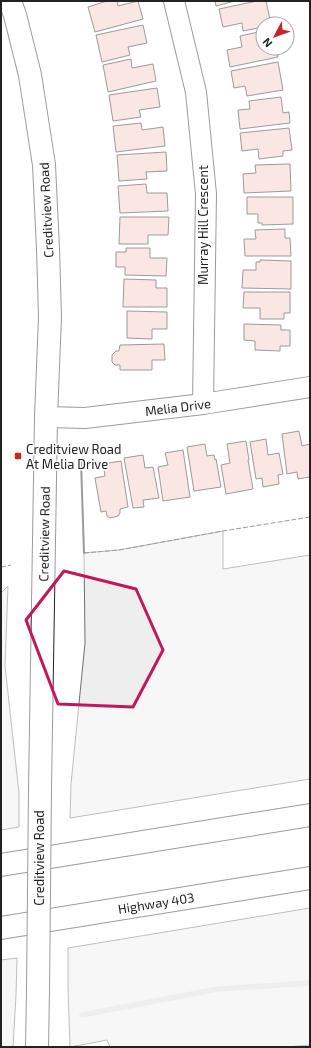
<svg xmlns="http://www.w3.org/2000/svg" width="311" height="1048" viewBox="0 0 311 1048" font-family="'Exo 2',sans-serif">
	<rect width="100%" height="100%" fill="#fff"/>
	<g fill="#eee" stroke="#6f6f6f">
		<polygon points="223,531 223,569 310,555 310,779 70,818 71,784 85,643 84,553 119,550"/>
		<polygon points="8,586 5,666 19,793 19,827 1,830 1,593"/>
		<polygon points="310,908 310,1045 287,1047 110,1047 107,1040 70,1047 68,986 68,948"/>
		<polygon points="17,958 16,995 13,1047 1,1047 1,960"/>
	</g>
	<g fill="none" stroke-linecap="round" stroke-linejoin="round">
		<polyline stroke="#d9d9d9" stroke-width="5.5" points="82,1015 218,989 310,983"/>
	</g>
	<g fill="#f3c9c0" stroke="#222">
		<polygon points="107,1 117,1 118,6 138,1 143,19 95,32 88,7"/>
		<polygon points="215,1 235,1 216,6"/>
		<polygon points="257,1 266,1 271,24 263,24 263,27 243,31 242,23 223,27 219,9"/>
		<polygon points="143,25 147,43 128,47 130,55 102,62 96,35"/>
		<polygon points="263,31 263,48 276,48 278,57 230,67 227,50 242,47 240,36"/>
		<polygon points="131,59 132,68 153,64 156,81 108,92 103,65"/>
		<polygon points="278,62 283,90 247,96 245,86 234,88 231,71"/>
		<polygon points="157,88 160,107 139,110 141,117 113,121 109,95"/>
		<polygon points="281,97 283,113 289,112 290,123 240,129 238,110 250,109 249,101"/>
		<polygon points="141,123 142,130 163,127 165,146 116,152 113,126"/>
		<polygon points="289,128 292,150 283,151 283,156 259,159 258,149 242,151 240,133"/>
		<polygon points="166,152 167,171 146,172 147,179 119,181 117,155"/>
		<polygon points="290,164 291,191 244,193 243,174 256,173 255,165"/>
		<polygon points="146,184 147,193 167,193 168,211 120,213 118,186"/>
		<polygon points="247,197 293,197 293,224 262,225 262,223 258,223 258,214 247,214"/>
		<polygon points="120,217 169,217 168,235 148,235 148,244 119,244"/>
		<polygon points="285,229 285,238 290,238 291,256 245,256 244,239 256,239 255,230"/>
		<polygon points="126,248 150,248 150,258 167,258 166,276 125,275 125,267 116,267 116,252 126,252"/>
		<polygon points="260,260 291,261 291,289 242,288 243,270 256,270 256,262 260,262"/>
		<polygon points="124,279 156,280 156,288 167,288 167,307 123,307"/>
		<polygon points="244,292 290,292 290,313 284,313 284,319 260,319 260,308 243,308"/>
		<polygon points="127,311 167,312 167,329 152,329 152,339 127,338"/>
		<polygon points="244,324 281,325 281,330 290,330 290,346 280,346 280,351 255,350 255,341 244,340"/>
		<polygon points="164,344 165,360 152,360 152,370 120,370 120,365 115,365 112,362 112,355 116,351 119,351 120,345"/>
		<polygon points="299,431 302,446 310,444 310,477 298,479 297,472 287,474 282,434"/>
		<polygon points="266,439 268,455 279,453 283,474 278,475 279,484 263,487 262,478 256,479 250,442"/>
		<polygon points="246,441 249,460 248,460 253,489 226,494 221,465 230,463 227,444"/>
		<polygon points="205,444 207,456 214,455 215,460 216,459 221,487 194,491 187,447"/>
		<polygon points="183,450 190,497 163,501 158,467 168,465 165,453"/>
		<polygon points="143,455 145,468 153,467 159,498 143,500 144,507 133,508 124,458"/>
		<polygon points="121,461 128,507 120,509 120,513 118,516 110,518 107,516 106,511 101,512 95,478 105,476 103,464"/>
	</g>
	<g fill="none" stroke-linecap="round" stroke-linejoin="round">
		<g stroke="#222" stroke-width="22">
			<g id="minor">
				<polyline points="174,1 196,92 206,194 203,404"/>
				<polyline points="46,417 85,418 203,404 310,387"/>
			</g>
		</g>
		<g stroke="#222" stroke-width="24">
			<g id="major">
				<polyline points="10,1 15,15 30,75 44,165 48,249 50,317 46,417 40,789"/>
				<polyline points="37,1047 38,991"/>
			</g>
		</g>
		<g stroke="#222" stroke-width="24">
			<g id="highway">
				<polyline points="1,865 310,815"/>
				<polyline points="1,928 310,878"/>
			</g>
		</g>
		<use href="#minor" stroke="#fff" stroke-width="20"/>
		<use href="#major" stroke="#fff" stroke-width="22"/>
		<use href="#highway" stroke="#fff" stroke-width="22"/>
		<g stroke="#222" stroke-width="24" stroke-linecap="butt">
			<polyline id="major-bridge" points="38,991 40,789"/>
		</g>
		<use href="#major-bridge" stroke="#fff" stroke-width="22"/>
		<g stroke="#222" stroke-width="1" stroke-dasharray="5 2" stroke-linecap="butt">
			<polyline points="84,553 119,550 223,531 310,517"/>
			<polyline points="1,567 11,565"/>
		</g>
		<polyline stroke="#222" stroke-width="2" points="81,461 84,553"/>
	</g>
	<path d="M0 0H311V1048H0ZM 64,571 L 136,589 L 163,650 L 133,707 L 58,704 L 26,620 Z" fill="#fff" fill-opacity=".55" fill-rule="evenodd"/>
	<path fill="none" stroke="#c2185b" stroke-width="3" stroke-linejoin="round" d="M 64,571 L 136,589 L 163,650 L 133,707 L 58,704 L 26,620 Z"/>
	<rect fill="#c62828" stroke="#fff" stroke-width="1.5" x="14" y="452" width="8" height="8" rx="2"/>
	<g text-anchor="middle" stroke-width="3" stroke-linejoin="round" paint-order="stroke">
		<g font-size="13" fill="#222" stroke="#fff">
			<text transform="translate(46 210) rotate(-93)" y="5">Creditview Road</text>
			<text transform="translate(203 225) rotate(-90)" y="5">Murray Hill Crescent</text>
			<text transform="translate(178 407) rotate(-7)" y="5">Melia Drive</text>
			<text transform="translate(44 534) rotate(-89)" y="5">Creditview Road</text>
			<text transform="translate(39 858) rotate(-90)" y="5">Creditview Road</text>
			<text transform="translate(156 903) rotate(-9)" y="5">Highway 403</text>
		</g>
		<g font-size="13" fill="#222" stroke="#fff" text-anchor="start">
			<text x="26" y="454">Creditview Road<tspan x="26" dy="15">At Melia Drive</tspan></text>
		</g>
	</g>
	<rect width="311" height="1048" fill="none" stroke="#222222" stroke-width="4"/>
	<g transform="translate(275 36) rotate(229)"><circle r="19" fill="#ffffff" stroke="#a7a7a7"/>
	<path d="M0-3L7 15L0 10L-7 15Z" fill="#c62828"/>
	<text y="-6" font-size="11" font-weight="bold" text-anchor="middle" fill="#222222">N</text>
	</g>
</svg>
